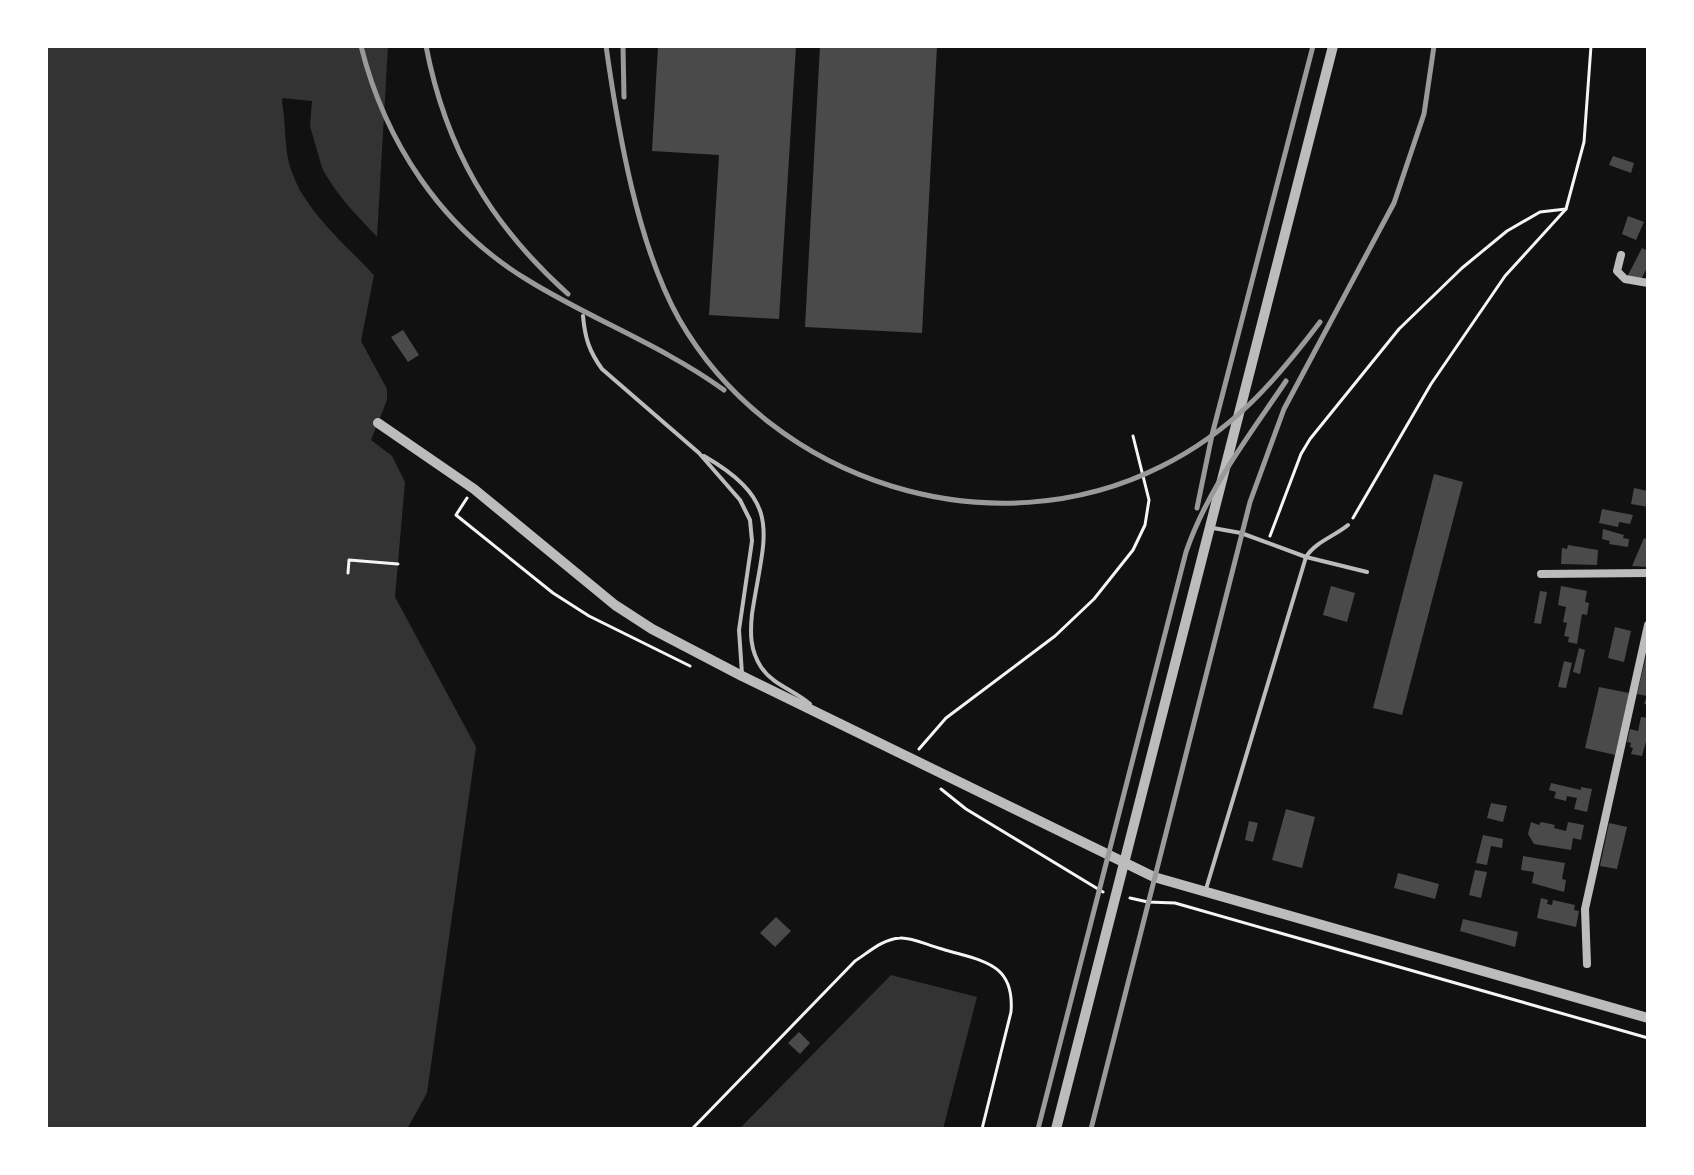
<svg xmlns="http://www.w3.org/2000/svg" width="1694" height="1175" viewBox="0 0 1694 1175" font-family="'Work Sans',sans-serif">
	<rect width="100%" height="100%" fill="#111"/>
	<g fill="#333">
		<path d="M 46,46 L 388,46 L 377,237 C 344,202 298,156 312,101 L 282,102 C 286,121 284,143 289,163 C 301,208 343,242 374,275 L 361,341 L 387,389 L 387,400 L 371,440 L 392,456 L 405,482 L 395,597 L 476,747 L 427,1093 L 407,1129 L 46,1129 Z"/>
		<polygon points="891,975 977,997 943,1129 739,1129"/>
	</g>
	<polygon fill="#111" points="282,98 312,101 310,126 323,171 337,195 377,237 377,241 334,198 320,173 306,127 308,104 287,102 287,121 293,161 303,187 320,212 375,269 374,275 317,214 299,189 289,162"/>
	<g fill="#4a4a4a">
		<polygon points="658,46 796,46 779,319 709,315 719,155 652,151"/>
		<polygon points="820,46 937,46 922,333 805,327"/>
		<polygon points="1613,156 1634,163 1631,173 1609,165"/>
		<polygon points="1628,216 1644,222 1636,240 1622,234"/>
		<polygon points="1642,248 1648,251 1648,266 1640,281 1627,277"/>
		<polygon points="403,330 419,355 408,362 391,337"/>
		<polygon points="1434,474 1463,482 1402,715 1373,708"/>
		<polygon points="1634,488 1648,491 1648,507 1631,504"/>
		<polygon points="1602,509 1633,515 1630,524 1619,522 1618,527 1599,523"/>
		<polygon points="1603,529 1624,535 1623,538 1629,539 1628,547 1609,544 1610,541 1602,539"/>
		<polygon points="1644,538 1648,540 1648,567 1632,566"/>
		<polygon points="1568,545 1598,550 1597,565 1561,564 1562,548 1567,549"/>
		<polygon points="1331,586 1355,593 1347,622 1323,615"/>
		<polygon points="1561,586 1587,591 1585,602 1589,603 1587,615 1582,614 1577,644 1568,642 1569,637 1564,636 1567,623 1563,622 1566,607 1558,605"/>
		<polygon points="1540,591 1547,592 1541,624 1534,623"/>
		<polygon points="1615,627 1631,631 1624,662 1608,658"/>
		<polygon points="1579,648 1585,650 1580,674 1573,672"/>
		<polygon points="1647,652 1648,652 1648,705 1644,704 1647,696 1637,694"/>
		<polygon points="1564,661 1572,663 1566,688 1558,687"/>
		<polygon points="1599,687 1629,693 1615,755 1585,748"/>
		<polygon points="1641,717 1648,718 1648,734 1642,756 1631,754 1633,748 1630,747 1631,743 1627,742 1630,729 1638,731"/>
		<polygon points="1551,783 1581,790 1581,787 1592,789 1587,812 1574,809 1577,798 1567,796 1566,801 1554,798 1556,792 1549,790"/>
		<polygon points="1491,803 1507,806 1503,822 1487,818"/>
		<polygon points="1286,809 1315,817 1302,868 1272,860"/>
		<polygon points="1249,821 1258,823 1253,842 1245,840"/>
		<polygon points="1531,822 1539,825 1541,822 1555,825 1554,828 1566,831 1568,822 1584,825 1581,840 1573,838 1571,850 1534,844 1528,834"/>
		<polygon points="1609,823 1627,827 1617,869 1600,866"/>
		<polygon points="1483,835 1503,839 1502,848 1491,846 1487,865 1476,863"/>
		<polygon points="1523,856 1565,863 1562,879 1566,880 1564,892 1532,883 1534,872 1521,870"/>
		<polygon points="1475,870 1487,872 1481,898 1469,895"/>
		<polygon points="1398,873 1439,884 1435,899 1394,888"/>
		<polygon points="1541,898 1548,900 1547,904 1552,905 1553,900 1575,905 1574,910 1579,911 1576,927 1537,918"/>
		<polygon points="776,917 791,931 775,947 760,933"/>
		<polygon points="1463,919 1518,932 1515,947 1460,931"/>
		<polygon points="799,1032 810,1043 800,1054 788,1043"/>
	</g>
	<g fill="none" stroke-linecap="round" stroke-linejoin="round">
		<g stroke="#f5f5f5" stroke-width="3">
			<polyline points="467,498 456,515 553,593 589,616 690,666"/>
			<polyline points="1353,518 1431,384 1505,276 1566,209"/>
			<polyline points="1270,536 1301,454 1310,439 1399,329 1462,268 1507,231 1540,212 1566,209 1584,142 1591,46"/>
			<polyline points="348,573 349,560 398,564"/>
			<polyline points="919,749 946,718 1055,636 1094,599 1133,550 1145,525 1149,500 1133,436"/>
			<polyline points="941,789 966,809 1103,892"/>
			<polyline points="1130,898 1148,902 1175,903 1648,1038"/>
			<path d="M 692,1129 L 855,961 C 869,952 883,939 900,938 C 912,937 929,946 942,949 C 981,961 1015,962 1011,1012 L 982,1129"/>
		</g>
		<g stroke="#bcbcbc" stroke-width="4">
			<path d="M 583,316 C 585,338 589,351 602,369 L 699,453 L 740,500 L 750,520 L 752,541 L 739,630 L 742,674"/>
			<path d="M 704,456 C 785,503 764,534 752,614 C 750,633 750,650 761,667 C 773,685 794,690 810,704"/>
			<polyline points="1213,528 1241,533 1306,557 1367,572"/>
			<path d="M 1206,889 L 1306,557 C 1315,542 1335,536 1348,525"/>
		</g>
		<g stroke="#bcbcbc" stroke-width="8">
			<polyline points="1621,255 1617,271 1625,279 1648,283"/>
			<polyline points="1541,574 1648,573"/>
			<polyline points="1587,964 1585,909 1648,625"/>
		</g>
		<g stroke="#bcbcbc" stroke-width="10">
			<polyline points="378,423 474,489 615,605 652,629 742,676 1154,877 1648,1018"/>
			<polyline points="1056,1129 1333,46"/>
		</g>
		<g stroke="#9a9a9a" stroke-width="5">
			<path d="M 361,46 C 385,142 441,227 526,279 C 590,319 662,345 724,390"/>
			<path d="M 426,46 C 446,149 490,224 568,294"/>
			<path d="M 606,46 C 618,130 637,244 679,319 C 773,483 992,552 1162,466 C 1232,431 1274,383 1320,322"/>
			<polyline points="623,46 624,97"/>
			<polyline points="1197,508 1212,435 1313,46"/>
			<path d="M 1038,1129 L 1186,552 C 1208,488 1249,436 1286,381"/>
			<polyline points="1091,1129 1250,502 1284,409 1394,203 1424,114 1434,46"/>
		</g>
	</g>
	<rect width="1694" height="1175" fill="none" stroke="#ffffff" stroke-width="96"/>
</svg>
